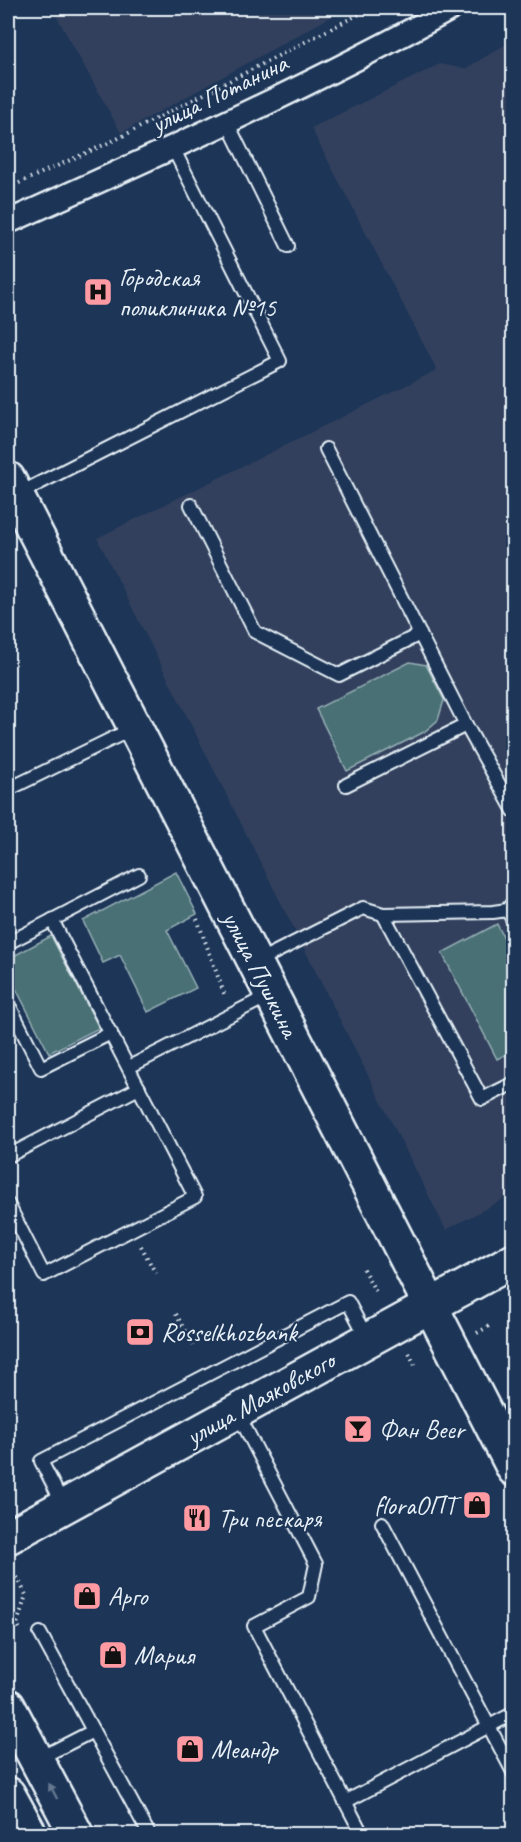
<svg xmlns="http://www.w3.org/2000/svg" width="521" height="1842" viewBox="0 0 521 1842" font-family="Caveat,sans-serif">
	<rect width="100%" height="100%" fill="#1d3557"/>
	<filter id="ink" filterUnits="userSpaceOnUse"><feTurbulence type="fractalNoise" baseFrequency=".0167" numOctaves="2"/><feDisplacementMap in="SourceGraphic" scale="12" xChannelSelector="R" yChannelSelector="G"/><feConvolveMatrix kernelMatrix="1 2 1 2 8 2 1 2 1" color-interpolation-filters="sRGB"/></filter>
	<g filter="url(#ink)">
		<g fill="#31415d">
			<polygon points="52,8 347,8 121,133"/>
			<polygon points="513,40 513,1194 446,1230 97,538 437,370 311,128 440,64 465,69"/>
		</g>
		<g fill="#487075" stroke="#98b0b6" stroke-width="1.5">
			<polygon points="410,662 426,665 444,700 438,720 424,732 347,771 316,709"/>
			<polygon points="176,872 197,914 167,930 196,988 148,1012 120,955 103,963 83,921"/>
			<polygon points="497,924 513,956 513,1051 497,1059 442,953"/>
			<polygon points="51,936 99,1028 49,1053 8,973 8,959"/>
		</g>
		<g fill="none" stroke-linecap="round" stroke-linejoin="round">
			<g stroke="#e8f1f8" stroke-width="16">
				<g id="lane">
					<polyline points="227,122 288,246"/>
					<polyline points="326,449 466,725 514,811"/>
					<polyline points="18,494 280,361 173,148"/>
					<polyline points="191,505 255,632 339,675 420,634"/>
					<polyline points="8,776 13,787 134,728"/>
					<polyline points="346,785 466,725"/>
					<polyline points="507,910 514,922"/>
					<polyline points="383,914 482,1099 514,1083"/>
					<polyline points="8,943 139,875"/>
					<polyline points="256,962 363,908 383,914 493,912 507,910 514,901"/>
					<polyline points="8,1003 41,1068 111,1033"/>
					<polyline points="129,1067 270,995"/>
					<polyline points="8,1156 139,1088"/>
					<polyline points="8,1204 44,1275 195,1197 52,920"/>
					<polyline points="237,1412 316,1564 309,1597 254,1626 362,1834"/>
					<polyline points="8,1451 9,1455"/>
					<polyline points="63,1504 41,1461 348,1302 367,1338"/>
					<polyline points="382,1523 514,1774"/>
					<polyline points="40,1633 149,1834"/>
					<polyline points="38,1759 93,1731"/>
					<polyline points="345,1802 514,1713"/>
				</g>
			</g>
			<g stroke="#e8f1f8" stroke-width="27">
				<path id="street" d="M 8,222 C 157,155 308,88 452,8"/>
			</g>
			<g stroke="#e8f1f8" stroke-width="38">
				<g id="secondary">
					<polyline points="8,479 514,1469"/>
					<polyline points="8,1537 514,1260"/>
					<polyline points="8,1706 76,1834"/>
					<polyline points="8,1794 30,1834"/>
				</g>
			</g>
			<g stroke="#e8f1f8" stroke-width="4" stroke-dasharray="1.5 4.5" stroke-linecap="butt">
				<polyline points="8,188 117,139 371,8"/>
				<polyline points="197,919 225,996"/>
				<polyline points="141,1246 156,1274"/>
				<polyline points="363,1269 376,1292"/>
				<polyline points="176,1314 193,1346"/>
				<polyline points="477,1333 491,1325"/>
				<polyline points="409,1353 415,1365"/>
				<polyline points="17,1577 26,1595 17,1624 21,1631"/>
			</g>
			<use href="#lane" stroke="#1d3557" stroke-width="12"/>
			<use href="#street" stroke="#1d3557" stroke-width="22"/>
			<use href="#secondary" stroke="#1d3557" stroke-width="33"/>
		</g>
		<defs><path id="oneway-solid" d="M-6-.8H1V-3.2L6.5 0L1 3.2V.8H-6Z" transform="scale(1.5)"/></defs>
		<use fill="#64778f" href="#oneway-solid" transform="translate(53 1791) rotate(-118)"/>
	</g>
	<defs>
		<g id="hospital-square" transform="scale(1.5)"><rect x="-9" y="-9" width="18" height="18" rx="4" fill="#ff9aa2" stroke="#1d3557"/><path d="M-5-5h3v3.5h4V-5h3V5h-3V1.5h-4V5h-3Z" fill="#111"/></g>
		<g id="bank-square" transform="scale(1.5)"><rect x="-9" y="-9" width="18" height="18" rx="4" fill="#ff9aa2" stroke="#1d3557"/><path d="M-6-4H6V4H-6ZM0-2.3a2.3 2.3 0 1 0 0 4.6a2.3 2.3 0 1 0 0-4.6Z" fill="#111"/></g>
		<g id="bar-square" transform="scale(1.5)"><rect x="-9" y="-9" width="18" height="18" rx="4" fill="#ff9aa2" stroke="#1d3557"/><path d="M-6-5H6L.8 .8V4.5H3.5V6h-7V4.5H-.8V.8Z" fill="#111"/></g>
		<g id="shop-square" transform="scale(1.5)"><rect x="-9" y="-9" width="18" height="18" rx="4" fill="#ff9aa2" stroke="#1d3557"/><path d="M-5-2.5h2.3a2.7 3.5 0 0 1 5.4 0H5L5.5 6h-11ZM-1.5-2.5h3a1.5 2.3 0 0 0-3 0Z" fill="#111"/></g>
		<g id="restaurant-square" transform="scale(1.5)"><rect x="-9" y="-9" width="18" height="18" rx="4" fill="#ff9aa2" stroke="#1d3557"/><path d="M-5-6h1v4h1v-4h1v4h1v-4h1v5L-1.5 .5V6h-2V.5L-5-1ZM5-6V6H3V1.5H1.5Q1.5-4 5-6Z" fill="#111"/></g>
	</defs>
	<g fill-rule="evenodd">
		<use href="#hospital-square" x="98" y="292"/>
		<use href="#bank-square" x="140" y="1332"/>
		<use href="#bar-square" x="358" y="1429"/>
		<use href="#shop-square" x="477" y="1505"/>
		<use href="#restaurant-square" x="197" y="1518"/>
		<use href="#shop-square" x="87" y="1596"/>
		<use href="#shop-square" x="113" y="1655"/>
		<use href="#shop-square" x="190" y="1749"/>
	</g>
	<g text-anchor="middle" stroke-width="4.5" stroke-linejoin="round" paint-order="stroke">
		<g font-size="26" fill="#e8f1f8" stroke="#1d3557">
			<text transform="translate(219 93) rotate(-26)" y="9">улица Потанина</text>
			<text transform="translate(261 974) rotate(63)" y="9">улица Пушкина</text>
			<text transform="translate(260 1398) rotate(-29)" y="9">улица Маяковского</text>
		</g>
		<g font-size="26" fill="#e8f1f8" stroke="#1d3557" text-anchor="start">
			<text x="119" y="286">Городская<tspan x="119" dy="30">поликлиника №15</tspan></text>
			<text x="161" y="1341">Rosselkhozbank</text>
			<text x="379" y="1438">Фан Beer</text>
			<text x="456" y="1514" text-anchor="end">floraОПТ</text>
			<text x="218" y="1527">Три пескаря</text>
			<text x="108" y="1605">Арго</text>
			<text x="134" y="1664">Мария</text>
			<text x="211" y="1758">Меандр</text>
		</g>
	</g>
	<rect width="521" height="1842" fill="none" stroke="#1d3557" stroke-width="30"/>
	<rect x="15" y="15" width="491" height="1812" fill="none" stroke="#e8f1f8" stroke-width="2" filter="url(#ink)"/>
</svg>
